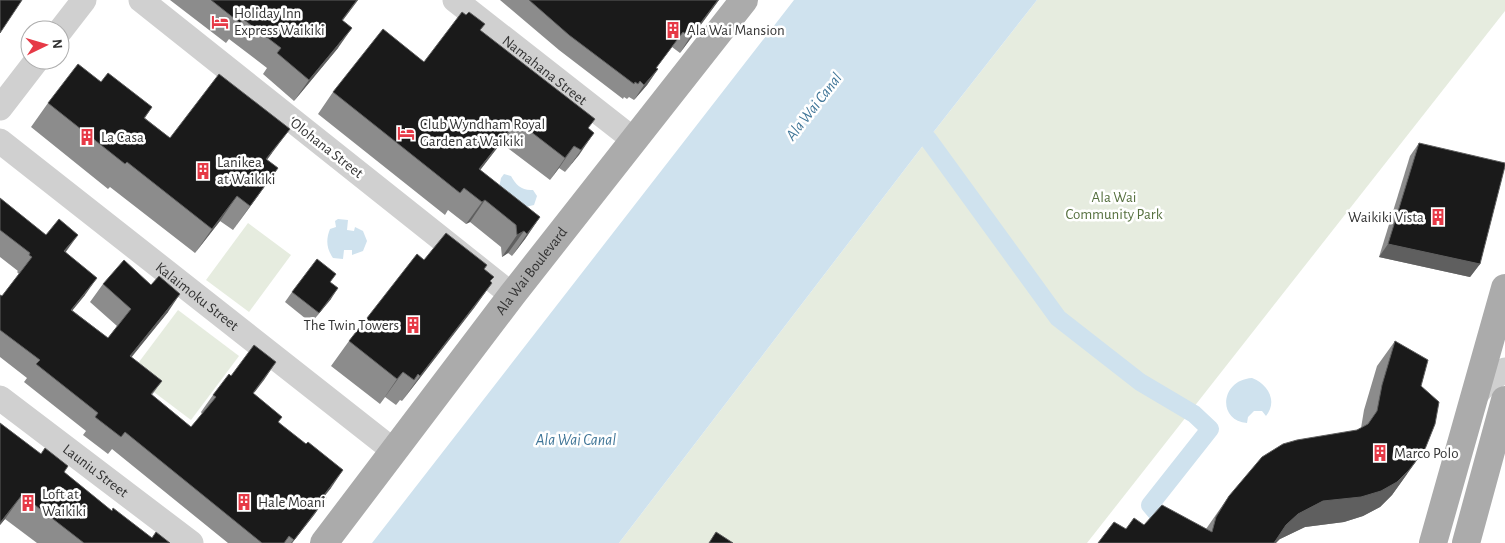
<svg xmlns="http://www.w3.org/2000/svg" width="1505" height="543" viewBox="0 0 1505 543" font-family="'Alegreya Sans',sans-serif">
	<rect width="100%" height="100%" fill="#fff"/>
	<g fill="#e6ecdf">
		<polygon points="1037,0 1505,0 1505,11 1087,543 619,543 928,139"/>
		<polygon points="248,223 291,255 249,312 206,280"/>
		<polygon points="178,310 239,356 191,420 130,374"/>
	</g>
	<g fill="#cfe2ee">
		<polygon points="794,0 1037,0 928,139 619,543 372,543"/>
		<path d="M 504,174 L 511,176 C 516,185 522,191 533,190 L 537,196 L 534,205 L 525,207 L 499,188 L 501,178 Z"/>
		<path d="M 338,219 L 348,220 L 347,230 L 354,231 L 355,227 L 363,231 L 367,241 L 363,251 L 352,255 L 352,250 L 344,250 L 343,259 L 333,258 C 326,248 326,239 330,229 L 336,227 L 335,221 Z"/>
		<path d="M 1252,378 C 1268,384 1278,401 1266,416 L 1262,411 L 1254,411 L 1248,417 L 1247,423 C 1217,421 1220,380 1252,378 Z"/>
	</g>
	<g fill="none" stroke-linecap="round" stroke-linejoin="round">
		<polyline stroke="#cfe2ee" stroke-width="18" points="928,139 1058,318 1140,382 1194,414 1210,429 1150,505 1177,537 1185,543"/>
		<g stroke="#d0d0d0" stroke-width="25">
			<polyline points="141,0 512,295"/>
			<path id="s1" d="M 455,0 L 634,140"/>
			<polyline points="60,31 84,0"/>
			<polyline points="0,108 37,60"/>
			<path id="s2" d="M 0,141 L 394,451"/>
			<polyline points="1474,397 1487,382 1505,370"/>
			<path id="s3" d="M 0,398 L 191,543"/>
		</g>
		<g stroke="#ababab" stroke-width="28">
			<path id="s4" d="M 324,543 L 512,295 L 744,0"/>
			<polyline points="1433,543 1505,288"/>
			<polyline points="1466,543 1505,400"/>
		</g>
	</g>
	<g fill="#8c8c8c">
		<polygon points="170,0 358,0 343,20 338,48 294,101 263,74 267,68 229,39 226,43"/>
		<polygon points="500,0 719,0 680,53 672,47 656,68 658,69 647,85 634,100 629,97 627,99 624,97 623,99 559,50"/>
		<polygon points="480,31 594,133 565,172 559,168 550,180 501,143 480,170 540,217 525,239 512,256 508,253 502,257 501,247 470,222 466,224 448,210 445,215 318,114 333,92 424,62"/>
		<polygon points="101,82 152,107 145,118 170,138 272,153 267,160 260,193 233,230 220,221 195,253 110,187 108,189 31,127 48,103"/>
		<polygon points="1419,143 1480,264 1470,277 1379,257 1410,156"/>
		<polygon points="0,198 66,252 85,295 72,310 108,338 117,326 90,302 103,284 168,312 131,357 162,381 152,395 191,427 202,414 201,412 213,395 231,376 276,362 253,394 279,422 331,488 324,496 326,498 314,515 292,543 228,543 112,449 108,454 83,435 86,431 24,382 27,378 0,357 0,295 2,296 19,274 17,272 18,271 0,257"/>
		<polygon points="424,260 484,269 491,281 492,283 474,308 402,401 400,400 396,405 385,397 380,404 331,366 349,341"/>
		<polygon points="331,282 331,299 311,323 285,302 292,292"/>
		<polygon points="1395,341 1421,386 1407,474 1392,495 1380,507 1363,516 1344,522 1305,527 1280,539 1126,529 1144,525 1206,529 1229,496 1361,428 1364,410 1377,366"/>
		<polygon points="0,423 64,472 112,511 152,538 170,543 37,543 5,519 0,525"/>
	</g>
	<g fill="#5f5f5f">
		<polygon points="357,0 358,0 328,40"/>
		<polygon points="718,0 719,0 680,53 690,37"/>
		<polygon points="352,28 338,48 294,101 309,80"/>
		<polygon points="658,69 647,85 634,100 644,85"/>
		<polygon points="517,121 501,143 464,191 479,169"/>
		<polygon points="290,129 272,153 248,184 266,159"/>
		<polygon points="594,133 579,155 565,172 581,150"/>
		<polygon points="574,146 559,168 550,180 565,158"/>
		<polygon points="278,168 260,193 233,230 250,206"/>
		<polygon points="237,196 220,221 195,253 212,229"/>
		<polygon points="485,200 470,222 466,224 482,202"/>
		<polygon points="540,217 525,239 512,256 527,234"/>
		<polygon points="524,231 508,253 502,257 517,235"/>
		<polygon points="78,235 65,253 64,251"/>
		<polygon points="1388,244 1480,264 1470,277 1379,257"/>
		<polygon points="97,278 85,295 59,327 71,310"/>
		<polygon points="492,283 474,308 402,401 420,376"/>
		<polygon points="338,288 331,299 311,323 319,313"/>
		<polygon points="180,294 168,312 118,374 130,356"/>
		<polygon points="276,362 264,380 240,411 253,393"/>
		<polygon points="403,372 385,397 380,404 397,379"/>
		<polygon points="1425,449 1392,495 1380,507 1363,516 1344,522 1305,527 1280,539 1276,543 1273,543 1286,525 1298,514"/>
		<polygon points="343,470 331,488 311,513 324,495"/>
		<polygon points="22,495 5,519 0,525 0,523"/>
		<polygon points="326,498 314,515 292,543 291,543"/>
	</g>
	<g fill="#1a1a1a" stroke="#5f5f5f">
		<polygon points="0,0 22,0 0,33"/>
		<polygon points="211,0 357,0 342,20 352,28 309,80 277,53 281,48 243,19 240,23"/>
		<polygon points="529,0 718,0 690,37 683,32 656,68 658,69 644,85 640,81 638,84 635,82 634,84 569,35"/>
		<polygon points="462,12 466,15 469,12 485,24 480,30 595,119 588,128 594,133 581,150 574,146 565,158 517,121 479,169 540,217 527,234 524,231 517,235 516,225 485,200 482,202 464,188 460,193 333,92 383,29 424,62"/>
		<polygon points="78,64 101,82 108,73 152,107 144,118 170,138 219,74 290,129 266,159 278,168 250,206 237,196 212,229 127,162 125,164 48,103"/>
		<polygon points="1419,143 1505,163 1505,166 1480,264 1388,244"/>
		<polygon points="0,198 46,235 59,219 78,235 64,251 97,278 71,310 108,338 131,309 103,284 124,260 151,285 159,276 180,294 130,356 162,381 151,394 191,427 216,397 213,395 229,374 231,376 254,345 276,362 253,393 282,417 278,422 306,444 308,442 343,470 324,495 326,498 294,540 289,536 284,543 262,543 125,432 121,437 95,417 98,413 36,364 40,360 0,330 0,295 2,296 32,257 29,255 30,253 0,230"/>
		<polygon points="446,233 487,265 484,269 494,277 490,281 492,283 420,376 418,374 414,380 403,372 397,379 349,341 417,254 424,260"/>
		<polygon points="317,259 336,274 330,282 338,288 319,313 292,292"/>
		<polygon points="1395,341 1428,360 1421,386 1439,402 1435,424 1425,449 1409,470 1397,482 1381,491 1361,497 1323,501 1298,514 1286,525 1274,543 1098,543 1114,522 1126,529 1134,518 1144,525 1162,505 1212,532 1216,517 1229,496 1262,457 1283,444 1297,440 1357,430 1368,424 1377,411 1382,385"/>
		<polygon points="0,423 41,454 45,448 68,466 64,472 112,511 113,508 152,538 156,532 170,543 84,543 22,495 0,523"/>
		<polygon points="716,532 733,543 709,543"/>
	</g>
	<defs>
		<g id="hotel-bare" transform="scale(1.35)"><path d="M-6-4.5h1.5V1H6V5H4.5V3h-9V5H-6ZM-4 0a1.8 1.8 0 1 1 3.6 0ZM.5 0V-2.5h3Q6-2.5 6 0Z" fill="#e63946" stroke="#fff" stroke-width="2.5" paint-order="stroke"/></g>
		<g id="building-bare" transform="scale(1.35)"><path d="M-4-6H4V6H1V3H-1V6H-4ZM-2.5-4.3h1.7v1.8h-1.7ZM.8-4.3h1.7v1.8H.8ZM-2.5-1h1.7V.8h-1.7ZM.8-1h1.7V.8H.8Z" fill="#e63946" stroke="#fff" stroke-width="2.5" paint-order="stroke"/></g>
	</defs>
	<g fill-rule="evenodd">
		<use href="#hotel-bare" x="220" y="22"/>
		<use href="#building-bare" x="673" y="30"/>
		<use href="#hotel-bare" x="406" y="133"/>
		<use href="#building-bare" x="87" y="137"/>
		<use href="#building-bare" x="203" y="171"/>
		<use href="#building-bare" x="1438" y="217"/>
		<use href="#building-bare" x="413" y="325"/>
		<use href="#building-bare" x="1380" y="453"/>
		<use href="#building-bare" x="244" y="502"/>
		<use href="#building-bare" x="28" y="503"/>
	</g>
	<g text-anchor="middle" stroke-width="5" stroke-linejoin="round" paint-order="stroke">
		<g font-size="15" fill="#333" stroke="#fff" text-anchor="start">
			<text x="234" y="18">Holiday Inn<tspan x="234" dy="17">Express Waikiki</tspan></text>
			<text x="687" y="35">Ala Wai Mansion</text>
			<text x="420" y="129">Club Wyndham Royal<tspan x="420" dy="17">Garden at Waikiki</tspan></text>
			<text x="101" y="142">La Casa</text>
			<text x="217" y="167">Lanikea<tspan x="217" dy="17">at Waikiki</tspan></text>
			<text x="1424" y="222" text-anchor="end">Waikiki Vista</text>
			<text x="399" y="330" text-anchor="end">The Twin Towers</text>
			<text x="1394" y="458">Marco Polo</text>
			<text x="42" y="499">Loft at<tspan x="42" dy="17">Waikiki</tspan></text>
			<text x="258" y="507">Hale Moani</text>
		</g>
		<g font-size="15" fill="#333" stroke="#fff">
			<text dy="5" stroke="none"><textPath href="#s1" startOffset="114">Namahana Street</textPath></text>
			<text transform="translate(326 147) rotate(38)" y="5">ʻOlohana Street</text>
			<text dy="5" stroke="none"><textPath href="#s4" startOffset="342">Ala Wai Boulevard</textPath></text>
			<text dy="5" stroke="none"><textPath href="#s2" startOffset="251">Kalaimoku Street</textPath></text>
			<text dy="5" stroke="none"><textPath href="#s3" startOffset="120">Launiu Street</textPath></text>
		</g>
		<g font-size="15" fill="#56703f" stroke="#fff">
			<text x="1114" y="202">Ala Wai<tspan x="1114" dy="17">Community Park</tspan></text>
		</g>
		<g font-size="16" font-style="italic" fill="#3f7597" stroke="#fff">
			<text transform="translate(813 106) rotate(-52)" y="6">Ala Wai Canal</text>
			<text x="576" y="445">Ala Wai Canal</text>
		</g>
	</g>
	<g transform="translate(45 45) rotate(85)"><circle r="24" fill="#ffffff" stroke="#adadad"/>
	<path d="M0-4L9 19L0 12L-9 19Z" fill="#e63946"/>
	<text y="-8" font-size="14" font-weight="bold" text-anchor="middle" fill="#333333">N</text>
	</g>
</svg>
